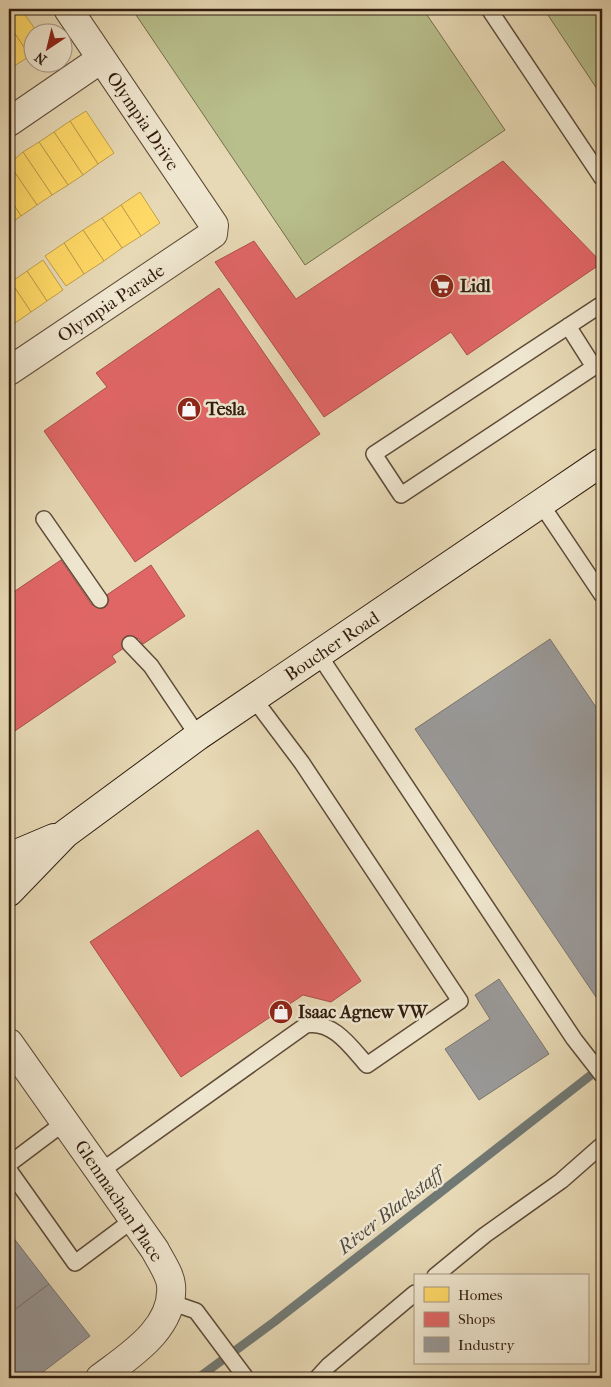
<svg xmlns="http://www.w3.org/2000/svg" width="611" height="1387" viewBox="0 0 611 1387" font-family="'IM FELL French Canon',serif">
	<rect width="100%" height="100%" fill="#e7d9b5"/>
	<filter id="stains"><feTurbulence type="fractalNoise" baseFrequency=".004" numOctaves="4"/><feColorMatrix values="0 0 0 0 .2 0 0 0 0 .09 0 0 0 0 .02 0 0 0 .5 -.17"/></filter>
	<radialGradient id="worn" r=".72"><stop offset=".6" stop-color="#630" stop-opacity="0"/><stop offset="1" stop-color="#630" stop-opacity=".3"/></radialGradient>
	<g fill="#b8bf8c" stroke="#746e4d">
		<polygon points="132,9 423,9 505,130 305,265"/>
		<polygon points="544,9 602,9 602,94 601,95"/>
	</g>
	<g fill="#ffd966" stroke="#c1a04c">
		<polygon points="13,9 21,9 37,32 32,32 32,54 30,56 9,25 9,12"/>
		<polygon points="9,25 30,56 14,66 9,58"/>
		<polygon points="86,111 114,153 98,164 70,121"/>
		<polygon points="70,121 98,164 83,175 54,132"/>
		<polygon points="54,132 83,175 68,185 39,142"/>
		<polygon points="39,142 68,185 52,195 23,152"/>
		<polygon points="23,152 52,195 37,205 9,164"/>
		<polygon points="9,164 37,205 21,216 9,197"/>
		<polygon points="140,192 160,223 141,236 121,205"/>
		<polygon points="9,197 21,216 9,224"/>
		<polygon points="121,205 141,236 122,248 102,218"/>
		<polygon points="102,218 122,248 104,261 83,230"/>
		<polygon points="83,230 104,261 84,274 64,243"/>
		<polygon points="64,243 84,274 66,286 45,256"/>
		<polygon points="43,260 63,290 47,301 27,271"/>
		<polygon points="27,271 47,301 31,312 11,282"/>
		<polygon points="11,282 31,312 15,323 9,313 9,283"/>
	</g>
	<g fill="#e06666" stroke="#ab504c">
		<polygon points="503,161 602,263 467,355 451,332 324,417 215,262 254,241 296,299"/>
		<polygon points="219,288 320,434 135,562 44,431 107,387 96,373"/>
		<polygon points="61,560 92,605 151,565 185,616 143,644 138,638 130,644 112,656 116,662 9,735 9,595"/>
		<polygon points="258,830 361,981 331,1002 303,995 181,1077 90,942"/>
	</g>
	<g fill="#999" stroke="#7a746f">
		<polygon points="550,639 602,716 602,1006 415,729"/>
		<polygon points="499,979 549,1054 479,1100 445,1049 490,1019 475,995"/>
		<polygon points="9,1232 49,1284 9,1314"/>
		<polygon points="49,1284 90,1336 35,1378 9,1378 9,1314"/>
	</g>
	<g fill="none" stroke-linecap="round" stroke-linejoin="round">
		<polyline stroke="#717975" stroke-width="9" points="198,1378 274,1322 600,1068"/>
		<g stroke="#5e4b38" stroke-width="18">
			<g id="lane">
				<polyline points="489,9 602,178"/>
				<polyline points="568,326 594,367 401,495 374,454 602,304"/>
				<polyline points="541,504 602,595"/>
				<polyline points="44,519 100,600"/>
				<polyline points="130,644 151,666 198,736"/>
				<polyline points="319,655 574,1039 602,1075"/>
				<polyline points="9,1164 65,1122"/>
				<polyline points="9,1170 75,1263 134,1219"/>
				<path d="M 101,1171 L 306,1025 C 333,1020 351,1047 367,1065 L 460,1001 L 302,763 L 254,699"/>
				<polyline points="435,1276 485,1235 561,1181 602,1145"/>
				<polyline points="170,1302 196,1311 246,1378"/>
				<polyline points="317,1378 328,1366 415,1293"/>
			</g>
		</g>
		<g stroke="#5e4b38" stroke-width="30">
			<g id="street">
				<polyline points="9,122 101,59"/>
				<polyline points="9,371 213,234 214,225 68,9"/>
				<path d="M 9,1043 L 155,1250 C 160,1260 170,1274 171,1285 C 175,1328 129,1356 100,1378"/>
			</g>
		</g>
		<g stroke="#301c0e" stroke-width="30">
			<g id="secondary">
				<polyline points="9,857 54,838"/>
				<polyline points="9,892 65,834 198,736 602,462"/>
			</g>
		</g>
		<use href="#lane" stroke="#efe6cf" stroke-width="15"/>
		<use href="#street" stroke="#efe6cf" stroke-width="28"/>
		<use href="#secondary" stroke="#efe6cf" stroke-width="28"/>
	</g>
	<defs>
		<g id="supermarket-disc" transform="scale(1.25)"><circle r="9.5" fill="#8f2418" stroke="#efe6cf"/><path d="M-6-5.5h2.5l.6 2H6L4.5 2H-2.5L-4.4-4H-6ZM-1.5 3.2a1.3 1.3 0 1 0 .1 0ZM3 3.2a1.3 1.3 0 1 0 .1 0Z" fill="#fff"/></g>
		<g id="shop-disc" transform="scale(1.25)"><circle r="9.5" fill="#8f2418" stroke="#efe6cf"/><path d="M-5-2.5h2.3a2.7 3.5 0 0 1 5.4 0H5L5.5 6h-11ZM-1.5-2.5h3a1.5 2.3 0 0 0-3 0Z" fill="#fff"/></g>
	</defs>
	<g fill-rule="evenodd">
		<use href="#supermarket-disc" x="442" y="286"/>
		<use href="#shop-disc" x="189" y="409"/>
		<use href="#shop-disc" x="281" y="1012"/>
	</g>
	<g text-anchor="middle" stroke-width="5" stroke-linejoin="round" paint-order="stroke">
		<g font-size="18" fill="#301c0e" stroke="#efe6cf">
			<text transform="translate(143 121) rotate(56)" y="6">Olympia Drive</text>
			<text transform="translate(111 303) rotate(-34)" y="6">Olympia Parade</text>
			<text transform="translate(332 646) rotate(-34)" y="6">Boucher Road</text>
			<text transform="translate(119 1201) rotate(56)" y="6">Glenmachan Place</text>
		</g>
		<g font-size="18" font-weight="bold" fill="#301c0e" stroke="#efe6cf" text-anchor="start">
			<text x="460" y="292">Lidl</text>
			<text x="206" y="415">Tesla</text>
			<text x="298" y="1018">Isaac Agnew VW</text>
		</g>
		<g font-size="19" font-style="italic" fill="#514a41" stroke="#efe6cf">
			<text transform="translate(390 1210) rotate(-38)" y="7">River Blackstaff</text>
		</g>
	</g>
	<rect width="611" height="1387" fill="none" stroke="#e7d9b5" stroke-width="30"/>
	<rect x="10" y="10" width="591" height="1367" fill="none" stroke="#301c0e" stroke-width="2.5"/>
	<rect x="15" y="15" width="581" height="1357" fill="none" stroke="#301c0e"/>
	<rect x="414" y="1274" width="175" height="90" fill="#efe6cf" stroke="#a39582"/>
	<rect x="424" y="1287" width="25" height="15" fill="#ffd966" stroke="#a39582"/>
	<text x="458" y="1300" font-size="15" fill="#301c0e">Homes</text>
	<rect x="424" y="1312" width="25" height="15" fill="#e06666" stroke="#a39582"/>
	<text x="458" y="1324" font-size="15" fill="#301c0e">Shops</text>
	<rect x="424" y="1337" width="25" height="15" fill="#999999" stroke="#a39582"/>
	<text x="458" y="1350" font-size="15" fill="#301c0e">Industry</text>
	<g transform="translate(48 48) rotate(215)"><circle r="24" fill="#efe6cf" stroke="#a39582"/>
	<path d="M0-4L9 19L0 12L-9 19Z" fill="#8f2418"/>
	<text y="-8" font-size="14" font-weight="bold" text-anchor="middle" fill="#301c0e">N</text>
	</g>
	<rect width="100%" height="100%" filter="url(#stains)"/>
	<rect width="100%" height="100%" fill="url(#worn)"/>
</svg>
